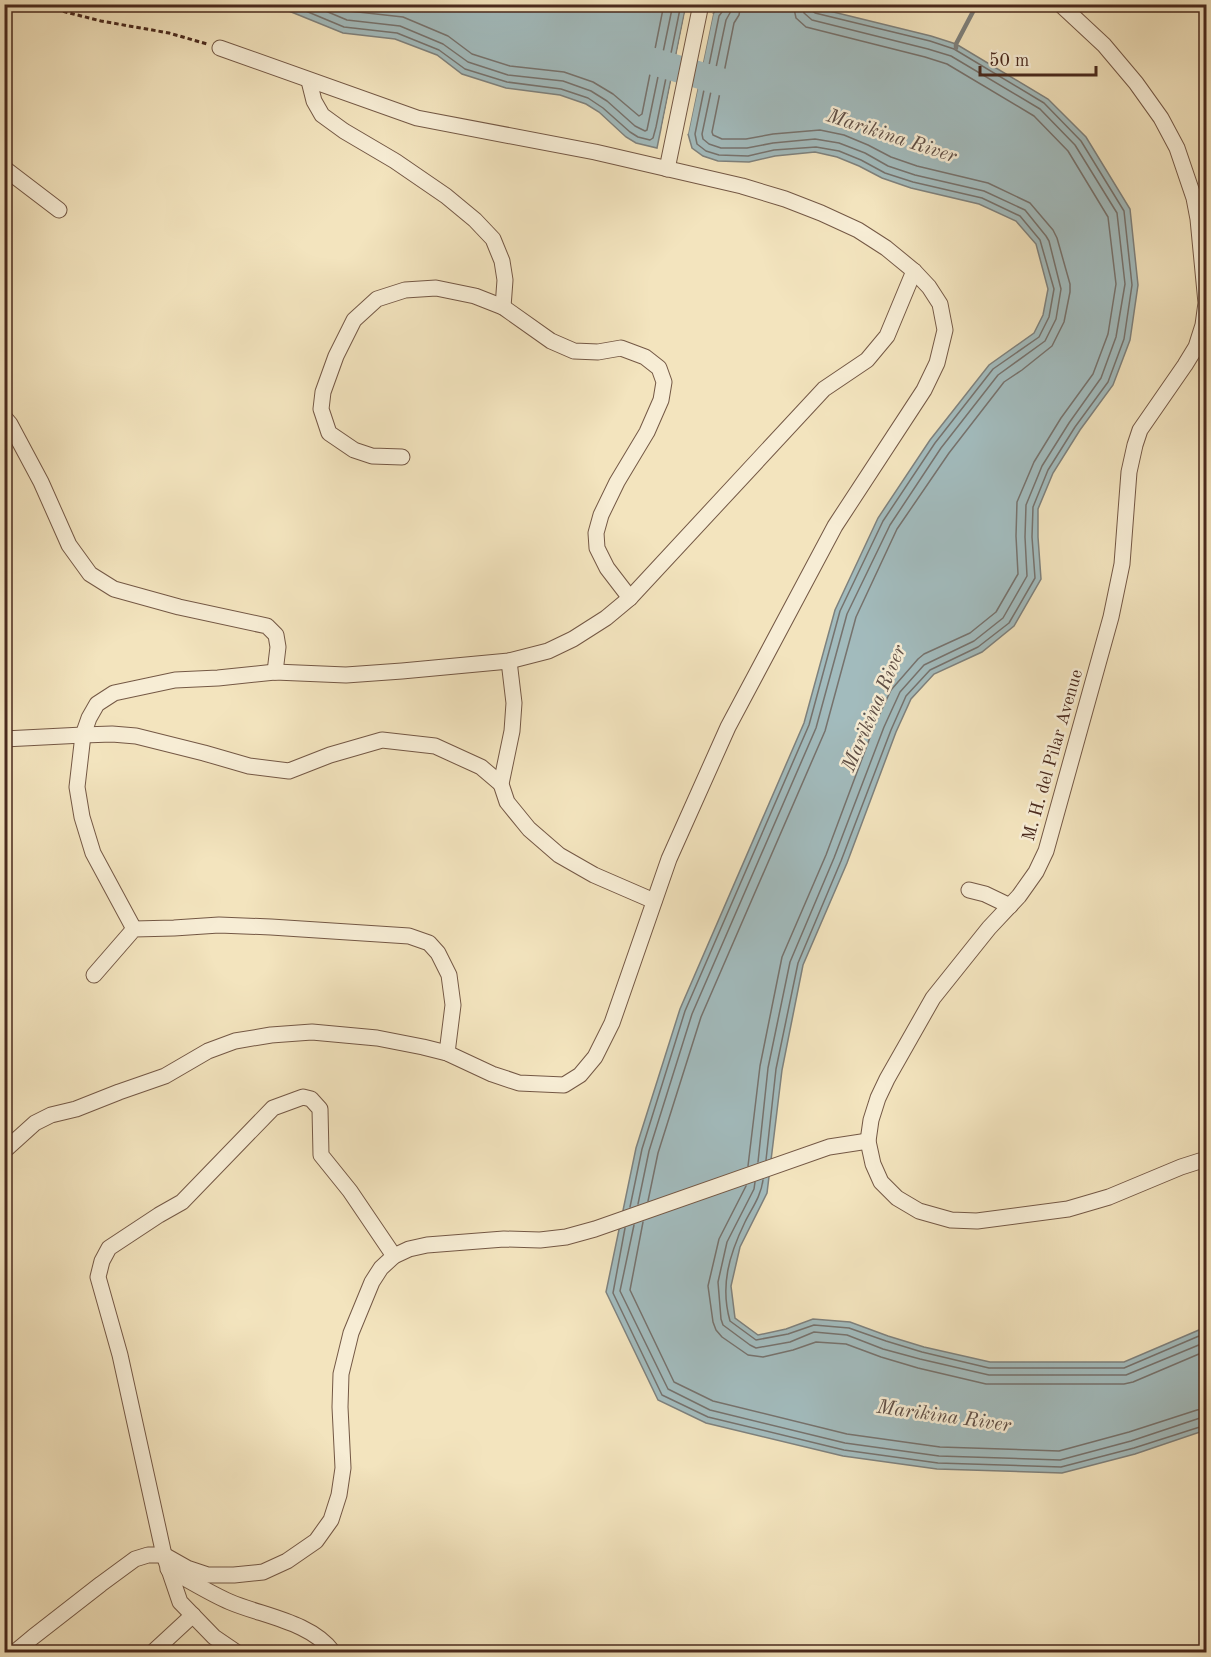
<svg xmlns="http://www.w3.org/2000/svg" width="1211" height="1657" viewBox="0 0 1211 1657" font-family="'Old Standard TT',serif">
	<rect width="100%" height="100%" fill="#f3e4be"/>
	<filter id="stains"><feTurbulence type="fractalNoise" baseFrequency=".00333" numOctaves="4"/><feColorMatrix values="0 0 0 0 .2 0 0 0 0 .09 0 0 0 0 .02 0 0 0 .5 -.17"/></filter>
	<radialGradient id="worn" r=".72"><stop offset=".6" stop-color="#630" stop-opacity="0"/><stop offset="1" stop-color="#630" stop-opacity=".3"/></radialGradient>
	<g fill="#a2bbbd" stroke="#7e817d" stroke-width="1.5">
		<polygon points="720,4 805,5 931,36 956,44 1048,99 1086,137 1130,209 1138,285 1130,340 1113,385 1080,430 1053,473 1038,509 1038,537 1041,579 1014,626 982,652 934,674 911,699 896,732 847,863 803,965 782,1070 767,1193 740,1247 731,1286 735,1318 758,1335 786,1329 813,1319 850,1322 888,1336 924,1347 990,1362 1124,1362 1206,1327 1206,1430 1135,1454 1062,1473 937,1469 843,1456 706,1423 658,1400 606,1292 636,1148 680,1009 804,723 835,610 878,518 930,440 989,365 1034,333 1043,315 1048,289 1036,244 1016,221 979,204 911,188 882,178 859,166 837,157 815,152 775,156 749,162 718,161 703,156 692,148 688,134 713,14"/>
		<polygon points="274,5 686,5 657,148 636,143 626,137 599,112 586,104 560,95 506,88 462,74 437,55 395,39 343,33"/>
	</g>
	<g fill="#f3e4be">
		<polygon points="686,8 689,9 664,129 662,128"/>
		<polygon points="710,13 713,14 688,134 685,133"/>
	</g>
	<g fill="none" stroke-linecap="round" stroke-linejoin="round">
		<g stroke="#76726d" stroke-width="1.5">
			<polyline points="289,4 344,27 397,33 439,50 465,69 507,82 561,89 588,98 603,108 630,132 638,137 650,140 653,138 656,127 681,4"/>
			<polyline points="309,4 347,20 400,26 443,44 468,62 508,75 563,81 591,91 607,101 635,126 645,131 647,130 648,125 673,4"/>
			<polyline points="332,4 349,11 403,17 448,36 472,54 510,66 564,72 593,82 613,94 639,116 642,114 664,4"/>
			<polyline points="766,1160 776,1069 798,963 841,861 891,730 906,696 930,670 978,647 1009,623 1035,578 1032,537 1033,507 1048,470 1075,427 1108,382 1124,339 1132,285 1124,211 1081,141 1044,103 954,49 930,41 815,13 811,10 810,4"/>
			<polyline points="758,1162 768,1068 790,962 834,858 884,727 900,692 924,665 974,641 1003,618 1027,576 1025,537 1026,505 1042,466 1069,423 1101,378 1116,337 1125,284 1117,213 1075,145 1040,109 951,56 928,49 812,20 804,13 802,4"/>
			<polyline points="748,1166 760,1066 782,957 826,855 875,724 891,690 918,659 924,654 970,633 996,612 1018,574 1016,536 1017,502 1034,462 1061,418 1093,374 1108,334 1116,284 1108,217 1068,151 1034,116 947,64 925,57 806,27 796,18 793,4"/>
			<path d="M 763,1180 C 761,1196 752,1208 745,1222 C 729,1255 720,1286 730,1321 L 756,1340 L 788,1334 L 814,1325 L 849,1328 L 886,1341 L 922,1352 L 989,1368 L 1124,1368 L 1206,1333"/>
			<polyline points="755,1182 754,1189 727,1242 718,1282 721,1319 723,1325 750,1345 756,1348 790,1342 814,1332 847,1335 883,1349 920,1359 989,1375 1126,1375 1206,1342"/>
			<polyline points="746,1186 719,1239 708,1286 713,1322 716,1330 722,1337 748,1355 763,1357 793,1350 816,1342 846,1344 881,1357 918,1368 986,1384 1124,1384 1133,1382 1206,1351"/>
			<polyline points="648,1201 658,1153 701,1017 825,731 856,617 897,529 949,453 1004,382 1022,370 1052,346 1064,322 1070,292 1070,284 1057,238 1053,230 1030,203 988,183 917,166 891,157 868,145 844,135 820,130 773,134 746,139 722,139 713,135 712,132 734,23 739,15 741,4"/>
			<polyline points="638,1204 649,1151 692,1014 816,728 847,614 890,525 941,448 998,375 1045,341 1056,319 1061,289 1049,241 1046,236 1025,210 984,191 915,175 888,166 865,153 839,143 815,139 773,143 747,148 721,148 709,144 703,139 702,134 726,20 731,11 732,4"/>
			<polyline points="630,1207 642,1149 685,1011 809,725 840,611 883,521 935,443 993,369 1039,337 1049,317 1054,289 1040,240 1020,216 982,198 913,182 885,173 861,160 839,151 816,147 774,150 748,156 719,155 706,151 697,144 695,134 719,16 724,9 724,4"/>
			<polyline points="643,1222 630,1290 674,1382 713,1401 847,1434 940,1447 1059,1451 1129,1432 1197,1410 1206,1408"/>
			<polyline points="634,1225 620,1291 668,1389 710,1410 845,1443 939,1456 1060,1460 1131,1441 1200,1418 1206,1417"/>
			<polyline points="625,1228 613,1293 662,1395 708,1417 844,1450 938,1463 1061,1467 1134,1448 1206,1425"/>
		</g>
		<polyline stroke="#7e817d" stroke-width="4.5" points="956,48 956,44 977,4"/>
		<polyline stroke="#a2bbbd" stroke-width="27" points="638,57 736,86"/>
		<g stroke="#745845" stroke-width="17">
			<g id="minor">
				<polyline points="1060,4 1104,45 1136,83 1161,118 1177,148 1194,198 1198,219 1206,303 1203,325 1196,347 1185,365 1140,430 1135,445 1129,472 1122,564 1111,617 1046,851 1036,872 1019,896 989,928 933,998 887,1079 878,1098 871,1120 868,1141 873,1164 881,1182 897,1198 919,1211 951,1220 977,1221 1068,1209 1109,1197 1181,1167 1206,1159"/>
				<polyline points="309,81 314,101 322,115 344,131 395,161 446,196 475,220 493,239 502,261 505,280 503,307"/>
				<polyline points="4,168 59,210"/>
				<polyline points="667,169 701,4"/>
				<polyline points="4,417 10,424 41,482 69,545 90,574 114,589 179,607 267,626 276,635 278,647 275,672"/>
				<polyline points="402,457 372,456 354,450 329,433 321,409 323,392 336,356 354,320 377,299 405,290 436,288 475,296 503,307 551,341 574,351 598,352 621,348 645,357 659,368 664,382 661,400 647,432 617,482 601,515 596,533 597,548 607,568 630,598"/>
				<polyline points="509,661 514,703 512,731 501,784 507,802 529,829 559,855 594,875 654,901"/>
				<polyline points="4,739 83,735 112,734 136,736 204,753 249,766 289,771 330,755 382,740 435,746 481,767 501,784"/>
				<polyline points="969,890 985,894 1010,906"/>
				<polyline points="134,929 93,853 82,817 77,787 83,735 89,718 97,704 114,693 175,680 218,678 275,672 346,675 402,671 509,661 548,651 573,639 606,618 630,598 824,389 867,360 887,336 914,271"/>
				<polyline points="94,975 134,929 174,928 219,925 271,927 409,936 429,943 438,953 449,975 453,1005 447,1053"/>
				<polyline points="4,1151 35,1123 51,1115 76,1109 119,1092 165,1076 208,1051 235,1041 271,1035 312,1032 377,1038 423,1047 447,1053 492,1074 519,1083 564,1085 580,1075 595,1057 612,1023 669,859 728,727 835,526 924,390 937,363 945,330 940,304 929,287 914,271 886,248 858,230 821,213 785,199 742,186 595,152 417,118 220,48"/>
				<path d="M 168,1569 C 189,1580 209,1593 230,1602 C 263,1616 311,1622 333,1652"/>
				<polyline points="15,1652 33,1637 101,1584 135,1559 148,1555 164,1555 187,1568 208,1575 234,1575 263,1572 287,1561 316,1541 331,1520 339,1495 343,1468 340,1407 341,1374 351,1333 372,1282 381,1268 394,1256 409,1249 427,1245 504,1239 540,1240 566,1237 595,1229 829,1147 868,1141"/>
				<polyline points="153,1652 193,1615"/>
				<polyline points="236,1652 214,1637 180,1602 164,1555 120,1355 98,1277 102,1261 109,1248 159,1215 182,1202 273,1108 303,1097 311,1099 320,1109 321,1155 350,1191 394,1256"/>
			</g>
		</g>
		<polyline stroke="#49291d" stroke-width="3" stroke-dasharray="4.5 3" stroke-linecap="butt" points="34,4 101,21 169,33 207,44"/>
		<use href="#minor" stroke="#f7edd5" stroke-width="15"/>
	</g>
	<g text-anchor="middle" stroke-width="5" stroke-linejoin="round" paint-order="stroke">
		<g font-size="18" fill="#49291d" stroke="#f7edd5">
			<text transform="translate(1052 755) rotate(-74)" y="6">M. H. del Pilar Avenue</text>
		</g>
		<g font-size="20" font-style="italic" fill="#5f4e45" stroke="#f7edd5">
			<text transform="translate(892 135) rotate(18)" y="7">Marikina River</text>
			<text transform="translate(873 708) rotate(-67)" y="7">Marikina River</text>
			<text transform="translate(944 1415) rotate(8)" y="7">Marikina River</text>
		</g>
	</g>
	<rect width="1211" height="1657" fill="none" stroke="#f3e4be" stroke-width="24"/>
	<rect x="6" y="6" width="1199" height="1645" fill="none" stroke="#49291d" stroke-width="3"/>
	<rect x="12" y="12" width="1187" height="1633" fill="none" stroke="#49291d" stroke-width="1.5"/>
	<path d="M980 66v9h116v-9" fill="none" stroke="#49291d" stroke-width="3"/>
	<text x="989" y="66" font-size="18" fill="#49291d" stroke="#f7edd5" stroke-width="4.5" paint-order="stroke">50 m</text>
	<rect width="100%" height="100%" filter="url(#stains)"/>
	<rect width="100%" height="100%" fill="url(#worn)"/>
</svg>
